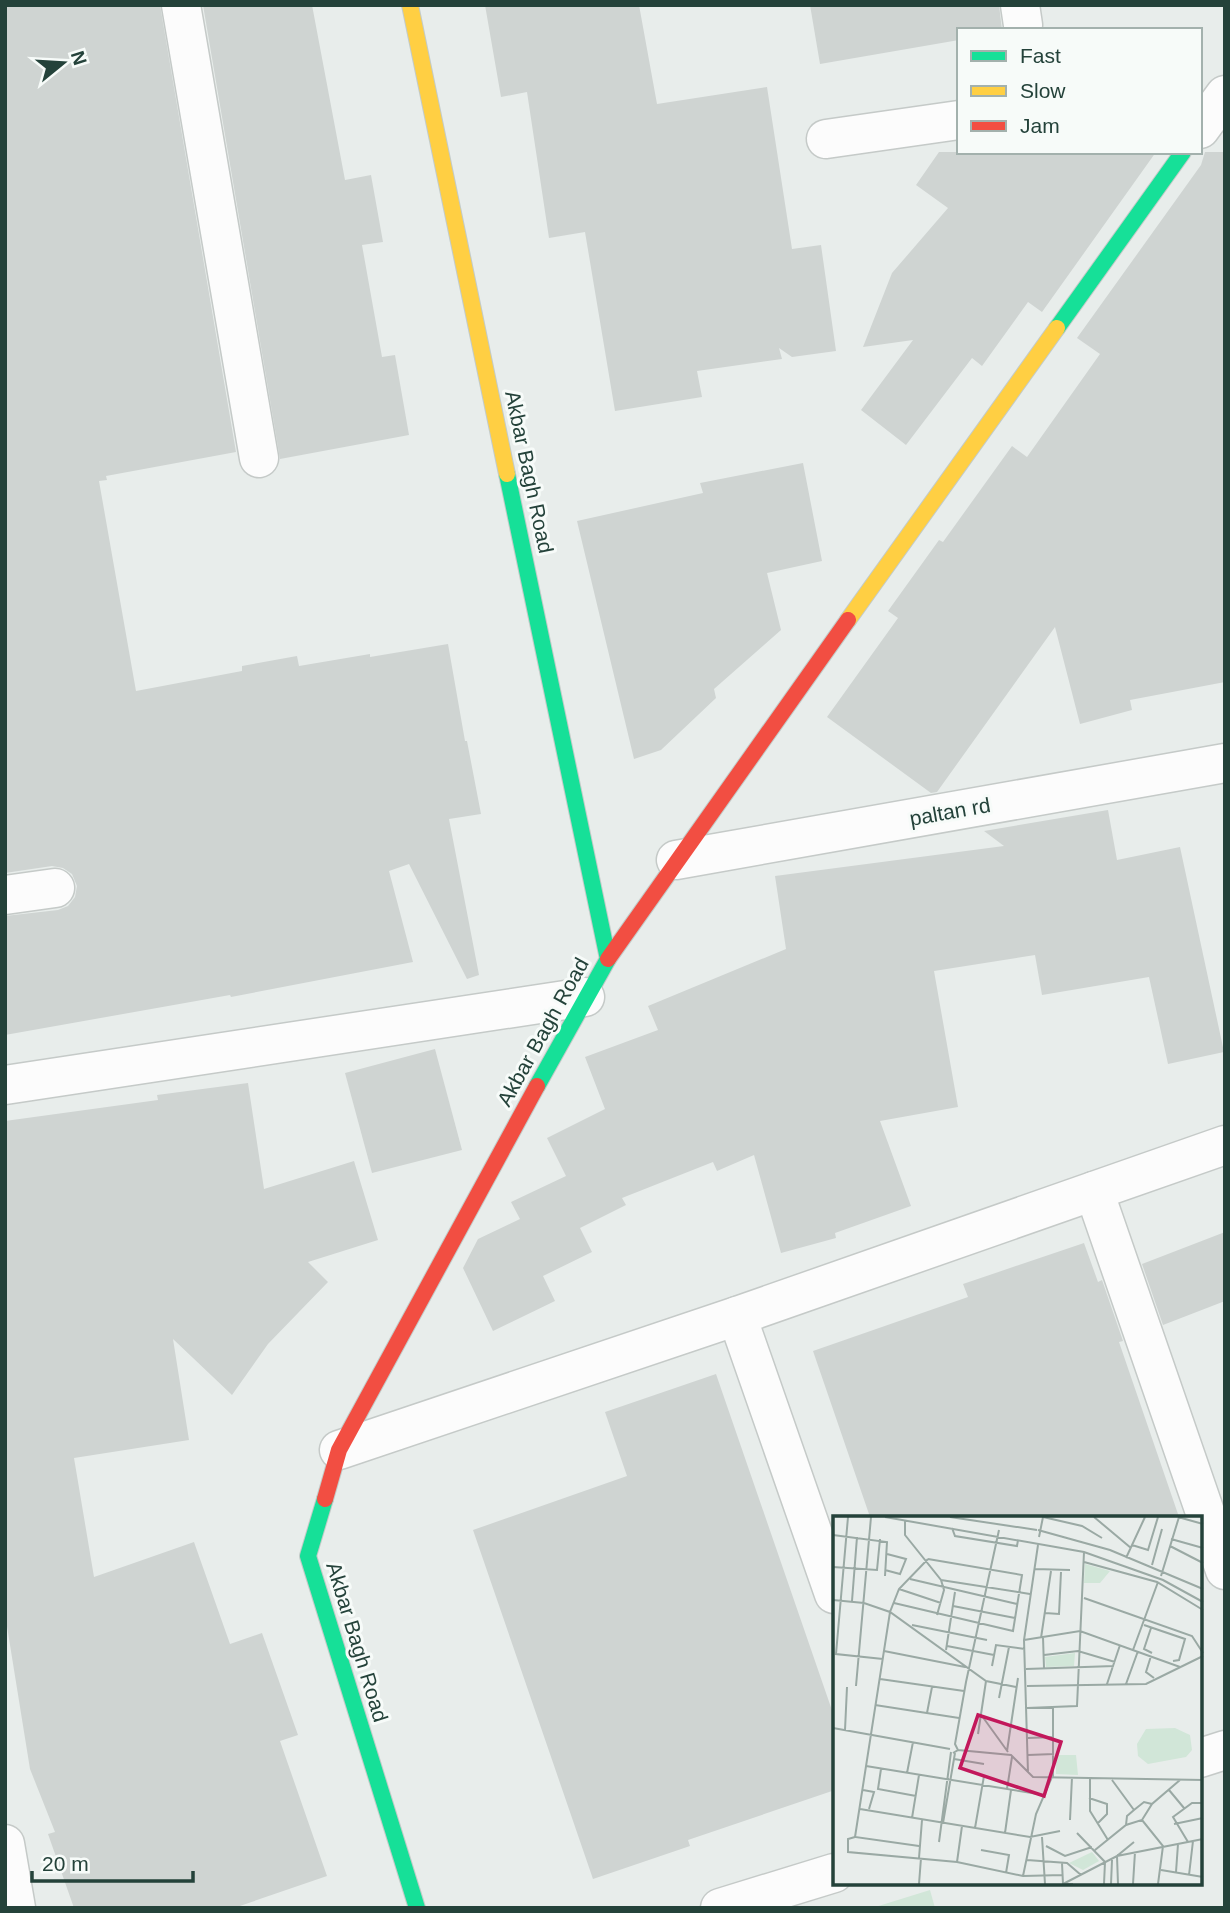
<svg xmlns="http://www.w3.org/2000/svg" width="1230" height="1913" viewBox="0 0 1230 1913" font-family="Helvetica,sans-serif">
	<rect width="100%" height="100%" fill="#e8edeb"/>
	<polygon fill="#d1e6d8" points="930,1890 935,1908 872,1908"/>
	<g fill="#cfd4d2">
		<polygon points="5,5 160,5 236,452 106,476 107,480 99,481 136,691 242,671 242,666 297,656 299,666 370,654 370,657 448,644 465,741 467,741 481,814 449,819 479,975 467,979 409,864 389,871 413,962 231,997 230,995 5,1035 5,916 58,910 68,906 75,897 77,886 72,874 63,868 52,866 5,873"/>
		<polygon points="203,5 312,5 345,180 371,175 383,242 362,245 382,357 395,355 409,435 280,459"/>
		<polygon points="485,5 639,5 657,104 767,87 792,249 821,245 836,351 792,357 779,348 782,359 697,371 702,397 615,411 585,232 549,238 527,92 501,97"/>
		<polygon points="810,5 999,5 1002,30 959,30 959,40 820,64"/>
		<polygon points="939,152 1156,152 1042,312 1028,302 982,366 972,358 906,445 861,410 913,340 863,347 892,273 948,208 916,185"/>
		<polygon points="1205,152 1225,152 1225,682 1130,700 1132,710 1080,724 1055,627 937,792 931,793 827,717 898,618 888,611 939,540 943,542 1012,446 1027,457 1100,354 1077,338 1201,165"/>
		<polygon points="803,463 822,561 767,573 781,630 714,689 716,698 661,750 634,759 577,521 703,493 700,483"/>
		<polygon points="1108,810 1117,860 1180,847 1224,1052 1168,1064 1149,977 1042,995 1035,955 934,971 958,1107 880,1121 911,1206 835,1233 836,1238 781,1253 754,1155 717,1171 713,1162 622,1198 626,1205 580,1228 592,1252 543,1276 555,1301 493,1331 463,1268 478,1239 520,1219 511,1202 566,1176 547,1138 605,1109 585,1057 658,1030 648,1006 786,949 775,876 1004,846 984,831"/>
		<polygon points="435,1049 462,1150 372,1173 345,1073"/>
		<polygon points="248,1083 264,1189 354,1161 378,1240 308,1262 328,1282 268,1344 232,1395 173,1339 189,1440 74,1458 94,1577 194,1542 230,1644 262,1633 298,1735 280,1741 327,1876 234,1908 74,1908 48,1834 55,1832 30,1769 5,1614 5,1121 158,1100 157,1095"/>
		<polygon points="1225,1232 1225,1301 1163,1325 1142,1264"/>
		<polygon points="1084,1243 1098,1282 1102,1280 1123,1341 1119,1342 1179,1517 870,1517 813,1351 968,1297 963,1284"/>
		<polygon points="716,1374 835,1719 835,1790 688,1840 690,1846 593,1879 473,1530 627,1476 605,1412"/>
	</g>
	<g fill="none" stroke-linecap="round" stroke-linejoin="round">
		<g stroke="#c5cac8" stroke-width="41">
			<g id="street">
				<polyline points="181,5 259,458"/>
				<polyline points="1020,5 1023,25"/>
				<polyline points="1200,129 1225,95"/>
				<polyline points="826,139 959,120"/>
				<polyline points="676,860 1225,763"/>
				<polyline points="5,895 55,888"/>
				<polyline points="5,1085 585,997"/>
				<polyline points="1094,1191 1225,1570"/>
				<polyline points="737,1316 834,1594"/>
				<polyline points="339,1450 737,1316 1225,1145"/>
				<polyline points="1200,1758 1225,1750"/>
				<polyline points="5,1844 16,1908"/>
				<polyline points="720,1908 834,1873"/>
			</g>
		</g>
		<g stroke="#c3cbc8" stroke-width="18">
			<g id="fast">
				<polyline points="1057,328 1183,152"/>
				<polyline points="507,474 608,959 537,1086"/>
				<polyline points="325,1499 308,1556 417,1908"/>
			</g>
		</g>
		<g stroke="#c3cbc8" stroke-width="18">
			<g id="slow">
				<polyline points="410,5 507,474"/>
				<polyline points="848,620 1057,328"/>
			</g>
		</g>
		<g stroke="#c3cbc8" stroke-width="18">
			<g id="jam">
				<polyline points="608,959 848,620"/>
				<polyline points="325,1499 339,1450 537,1086"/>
			</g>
		</g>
		<use href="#street" stroke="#fcfcfc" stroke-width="38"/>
		<use href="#fast" stroke="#16e098" stroke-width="16"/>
		<use href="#slow" stroke="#ffcf43" stroke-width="16"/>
		<use href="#jam" stroke="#f24e42" stroke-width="16"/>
	</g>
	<g text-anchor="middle" stroke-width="6" stroke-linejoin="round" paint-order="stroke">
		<g font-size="21" fill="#24423a" stroke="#f7fbf9">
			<text transform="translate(529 472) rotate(78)" y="7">Akbar Bagh Road</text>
			<text transform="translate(950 812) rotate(-10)" y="7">paltan rd</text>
			<text transform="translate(543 1032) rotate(-61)" y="7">Akbar Bagh Road</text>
			<text transform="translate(357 1642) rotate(73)" y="7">Akbar Bagh Road</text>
		</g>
	</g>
	<g transform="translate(833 1516)">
		<rect width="369" height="369" fill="#e8edeb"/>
		<path d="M 252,48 L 277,55 L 267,67 L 251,67 ZM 242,137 L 241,150 L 213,151 L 212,141 ZM 342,212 L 357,219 L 359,234 L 353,241 L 315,248 L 305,240 L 304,228 L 313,213 ZM 223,239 L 243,239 L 245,259 L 223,258 ZM 259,336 L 266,345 L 250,354 L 236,347 Z" fill="#d1e6d8"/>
		<path fill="none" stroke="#9aa9a4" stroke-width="2" d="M 15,1 L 3,138 L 50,143M 52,1 L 251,36 L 330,64 L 370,86M 117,1 L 204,14M 261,1 L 298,32M 345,1 L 370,8M 72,5 L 72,19 L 108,64 L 111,74 L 104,99M 119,12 L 122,20 L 184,30 L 185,24M 205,14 L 277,34 L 370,73M 0,19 L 54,26 L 52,60M 206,21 L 210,1 L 249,10 L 269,22M 338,23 L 370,32M 299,29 L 315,34 L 325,1M 337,30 L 370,47M 293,42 L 312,1M 251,46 L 324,66 L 370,94M 319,49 L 329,13M 0,51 L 44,54 L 47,23M 202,53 L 237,54M 52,54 L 67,58 L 73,43 L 54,38M 328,60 L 346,1M 77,63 L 184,88M 108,64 L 197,78M 66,73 L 108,87M 251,82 L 359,120 L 370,137M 0,84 L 31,87 L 57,96 L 153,165 L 183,171M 19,85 L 24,21M 61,87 L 180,115 L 189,59 L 95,43M 120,90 L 182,102M 212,97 L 226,98 L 228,56M 79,109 L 154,124M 311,109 L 352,123 L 346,144 L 340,145M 318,112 L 311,133 L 319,137M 210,121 L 211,152M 208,122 L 218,55M 191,124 L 247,115 L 347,151M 114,130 L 161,139M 113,134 L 122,76M 300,134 L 325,66M 51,135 L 132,151M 211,139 L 245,135 L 282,146M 318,140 L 313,156 L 321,162M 159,150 L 163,129 L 192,133M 193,153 L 281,150M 47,163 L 131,175M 274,168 L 287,129M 293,168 L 305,135M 23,170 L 38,1M 194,170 L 313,168 L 370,140M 166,182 L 176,131M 42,189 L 126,202M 220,191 L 220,261M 194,192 L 244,190 L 251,36M 94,197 L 99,171M 149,200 L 175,236M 0,212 L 117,233M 12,214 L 14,171M 145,218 L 153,165M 195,222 L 221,221M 125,234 L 178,239 L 200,261 L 370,264M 174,235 L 185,162M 120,237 L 125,234 L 122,228 L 133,166 L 166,14M 195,239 L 221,238M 121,243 L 151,248M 33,250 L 211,279M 48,253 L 45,273 L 83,280M 74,257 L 80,226M 195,257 L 191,124 L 205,29M 257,262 L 257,295 L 275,324M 279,264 L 301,294M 174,273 L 179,241M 30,274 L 41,276 L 36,293M 336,274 L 351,292M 256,282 L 274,288 L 274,298 L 264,308M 27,293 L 197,321 L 227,315M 79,302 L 86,259M 237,304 L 239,261M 309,304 L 330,330 L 325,368M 110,307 L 122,237M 341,308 L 370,302M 293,309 L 294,300 L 301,294 L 311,286 L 319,288M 142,312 L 151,260M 172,317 L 178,274M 244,317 L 272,346 L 271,368M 22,321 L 15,323 L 15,336 L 124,346 L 190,360 L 230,359M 209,321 L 212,368M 106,326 L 118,236M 355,326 L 340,301 L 359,287 L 370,287M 86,330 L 22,321 L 57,96 L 66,73 L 95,43M 213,330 L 232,340 L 259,331M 148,334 L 176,339 L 173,357M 262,334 L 293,309 L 309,304 L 319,288 L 347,264M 86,342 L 89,304M 194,344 L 234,347 L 248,359M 124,346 L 129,310M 229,347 L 230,368 L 240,368M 328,354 L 370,361M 343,356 L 345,328M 356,359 L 360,325M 190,360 L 203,298 L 219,261M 86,368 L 88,342M 230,368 L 284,340 L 370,323M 278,368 L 279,344M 285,368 L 284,340 L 301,326M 300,368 L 302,336"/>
		<path fill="#c2185b" fill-opacity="0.15" stroke="#c2185b" stroke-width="3.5" d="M 145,199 L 228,226 L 211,280 L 127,252 Z"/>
		<rect width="369" height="369" fill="none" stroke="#24423a" stroke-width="3.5"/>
	</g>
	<rect width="1230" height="1913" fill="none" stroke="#24423a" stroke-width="14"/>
	<rect x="957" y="28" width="245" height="126" fill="#f7fbf9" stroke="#a3b1ad" stroke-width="2"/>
	<rect x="971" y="51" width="35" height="10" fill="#16e098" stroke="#a3b1ad" stroke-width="2"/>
	<text x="1020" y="63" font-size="21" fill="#24423a">Fast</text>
	<rect x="971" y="86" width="35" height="10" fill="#ffcf43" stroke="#a3b1ad" stroke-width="2"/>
	<text x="1020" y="98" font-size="21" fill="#24423a">Slow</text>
	<rect x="971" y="121" width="35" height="10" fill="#f24e42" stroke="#a3b1ad" stroke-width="2"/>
	<text x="1020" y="133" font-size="21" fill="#24423a">Jam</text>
	<g transform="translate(63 63) rotate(72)" stroke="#f7fbf9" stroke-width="5" paint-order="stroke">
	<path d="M0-5L12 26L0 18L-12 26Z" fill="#24423a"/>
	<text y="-10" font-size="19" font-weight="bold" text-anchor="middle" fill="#24423a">N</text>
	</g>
	<path d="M32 1871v10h161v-10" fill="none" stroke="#24423a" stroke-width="3.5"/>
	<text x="42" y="1871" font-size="21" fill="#24423a" stroke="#f7fbf9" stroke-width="5" paint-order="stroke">20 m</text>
</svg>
